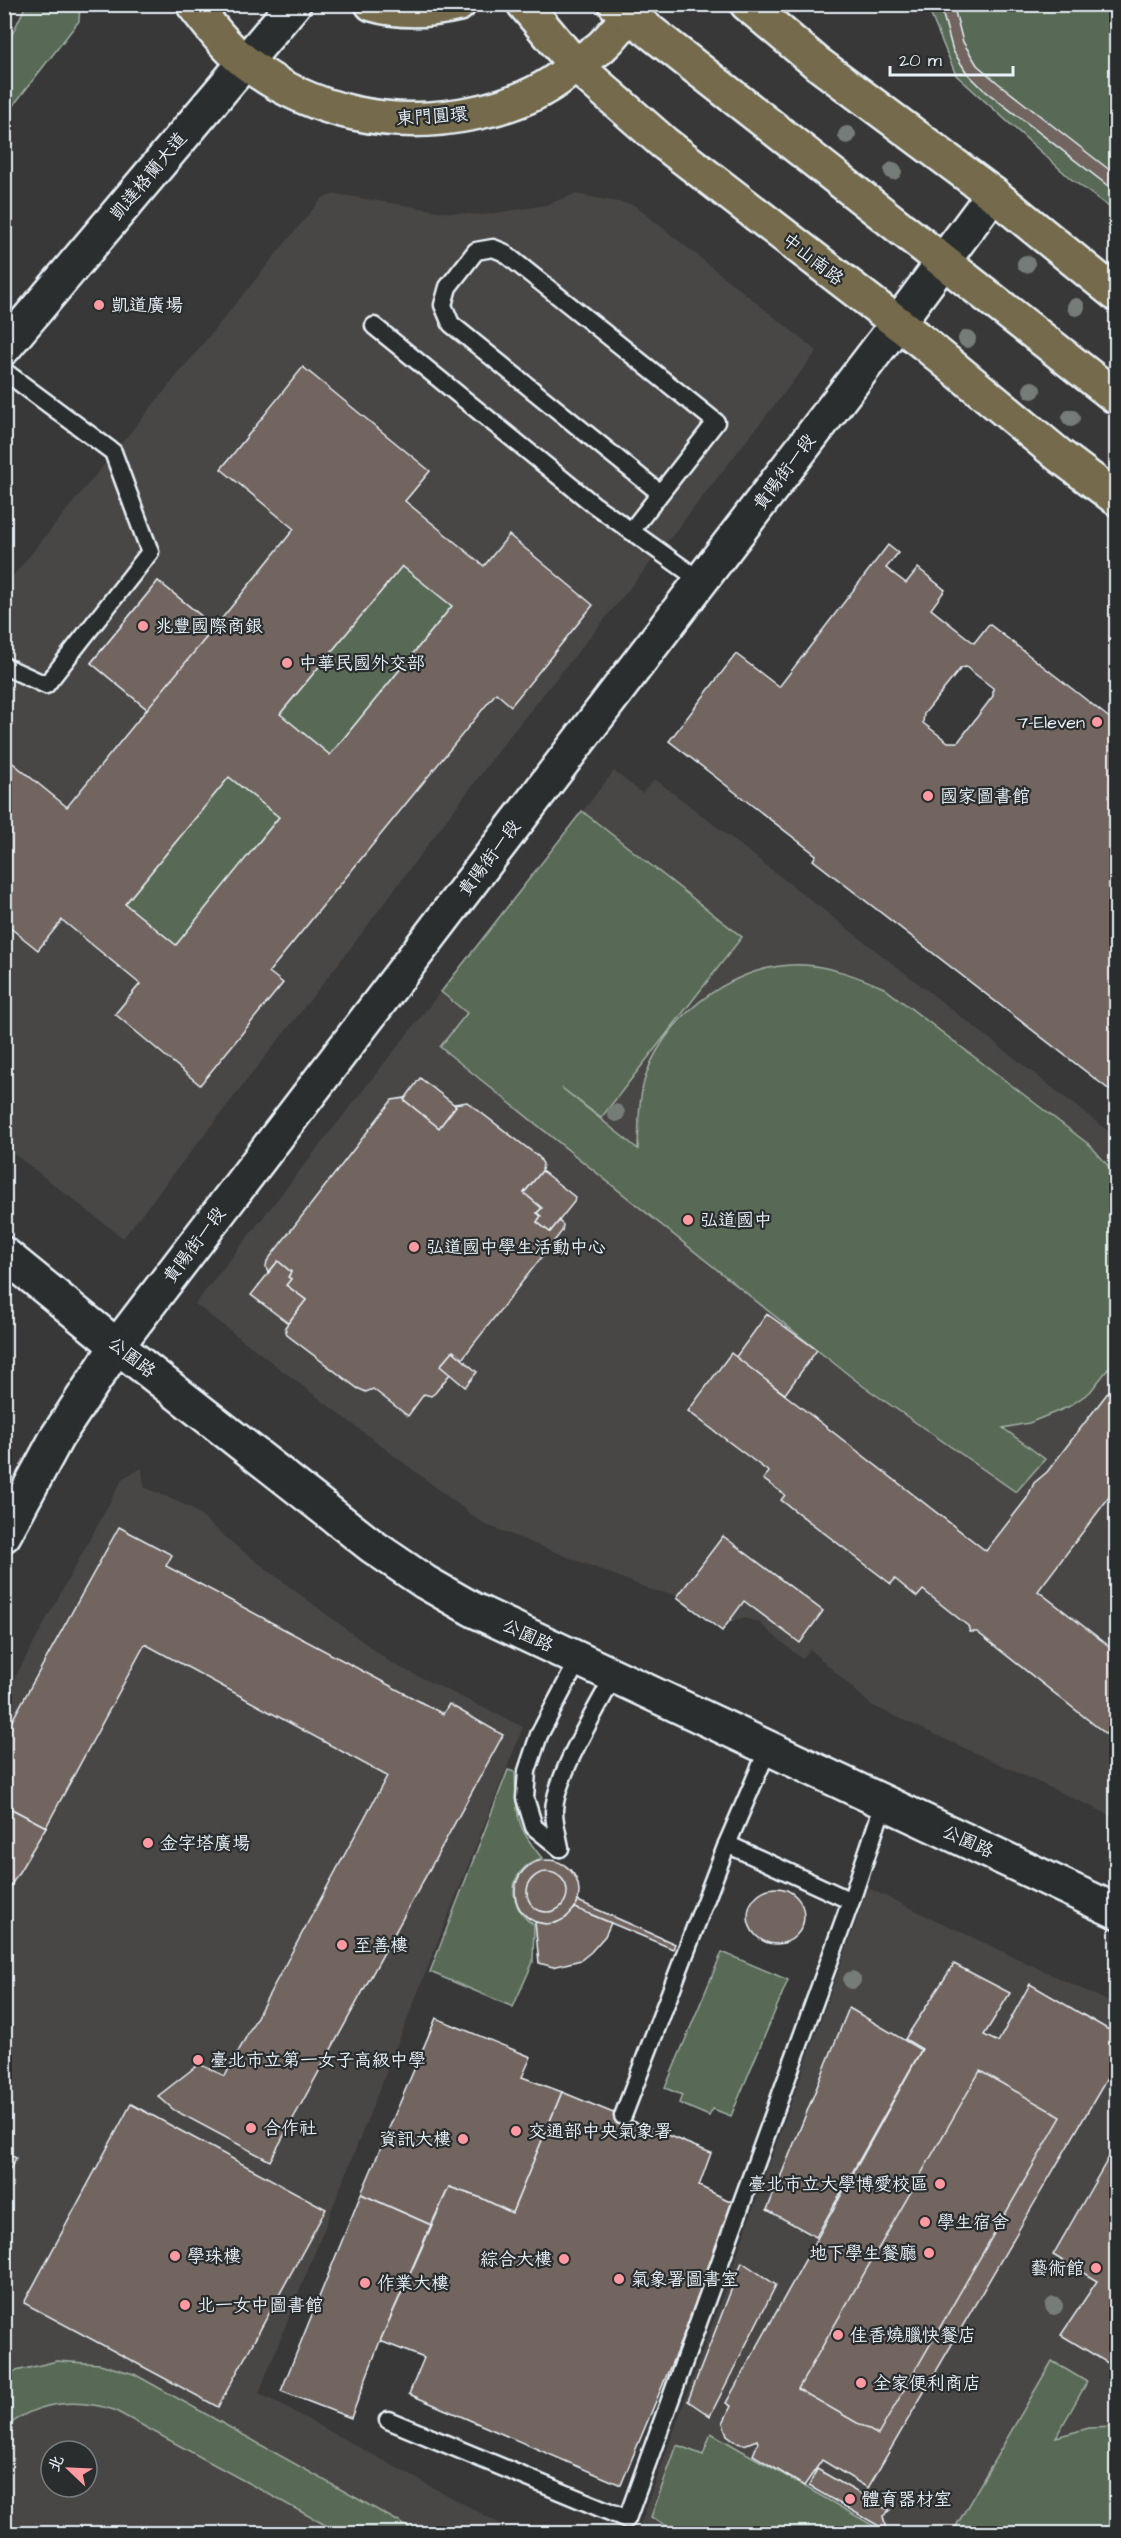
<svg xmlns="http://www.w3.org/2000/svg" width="1121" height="2538" viewBox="0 0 1121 2538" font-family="'Architects Daughter','LXGW WenKai TC',sans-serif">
	<rect width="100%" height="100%" fill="#383838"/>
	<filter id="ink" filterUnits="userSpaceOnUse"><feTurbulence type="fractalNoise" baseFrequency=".0167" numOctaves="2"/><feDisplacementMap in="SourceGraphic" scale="12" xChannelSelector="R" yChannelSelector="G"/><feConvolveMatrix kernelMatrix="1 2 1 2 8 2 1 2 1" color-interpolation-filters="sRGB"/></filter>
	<g filter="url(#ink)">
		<g fill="#494644" fill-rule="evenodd">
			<polygon points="336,194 445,212 483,215 546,205 575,194 634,205 817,351 660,551 508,738 346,954 123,1238 5,1147 4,587 322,198"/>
			<polygon points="614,771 642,793 655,779 1116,1137 1116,1818 871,1705 810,1649 802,1659 758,1622 744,1618 738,1619 726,1624 721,1631 681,1596 652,1590 484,1524 195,1304"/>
			<path d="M 142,1468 L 144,1487 L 190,1507 L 236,1546 L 391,1663 L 523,1727 L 259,2393 L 517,2533 L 5,2534 L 5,1696 L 123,1478 ZM 51,2451 L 87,2451 L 87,2487 L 51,2487 Z"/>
			<polygon points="868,1888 1116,2005 1116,2533 637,2534"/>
		</g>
		<g fill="#596b54" stroke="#a0aea6" stroke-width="1.5">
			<polygon points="929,4 1116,5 1116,212 1071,179 956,75 928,8"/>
			<polygon points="26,5 80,5 79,21 5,116 5,49"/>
			<polygon points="402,566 452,606 330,755 280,714"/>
			<polygon points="229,777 279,817 176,945 125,904"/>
			<path d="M 582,811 L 742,937 L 601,1118 L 562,1088 L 638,1149 C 639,1123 638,1097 647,1072 C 670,1011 739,961 805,965 C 833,967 859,977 884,988 L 1091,1146 L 1116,1175 L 1116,1359 L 1090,1392 L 1068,1407 L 1029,1423 L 1003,1428 L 1045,1459 L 1016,1492 L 863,1386 L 817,1350 L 440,1047 L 467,1013 L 441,992 Z"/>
			<path d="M 508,1770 L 515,1772 C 517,1815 514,1824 542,1858 C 537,1861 529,1863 525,1867 C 505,1885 515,1913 534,1925 L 533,1962 L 513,2007 L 430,1972 Z"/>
			<polygon points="722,1952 788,1980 731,2116 713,2109 709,2116 679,2103 682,2095 665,2088"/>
			<path d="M 57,2361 L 100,2364 L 134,2374 L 419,2533 L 340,2533 L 114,2410 C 77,2398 34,2401 5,2429 L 5,2378 L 16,2371 Z"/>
			<polygon points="1052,2361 1087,2382 1056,2437 1089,2428 1116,2427 1116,2533 952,2533"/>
			<polygon points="711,2433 886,2533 678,2533 651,2517 677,2445 703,2455"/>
		</g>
		<g fill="#72655f" stroke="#e8f1f8" stroke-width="1.5" fill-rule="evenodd">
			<polygon points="940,4 953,4 963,42 977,65 998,83 1116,175 1116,192 984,90 967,73 953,51"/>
			<path d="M 303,367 L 430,471 L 405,501 L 484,566 L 509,535 L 593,605 L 511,706 L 496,693 L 269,972 L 283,983 L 200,1085 L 115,1014 L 140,984 L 62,920 L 38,950 L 4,923 L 4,756 L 67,807 L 147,709 L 91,663 L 158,581 L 215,627 L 294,529 L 221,469 ZM 402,566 L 452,606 L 330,755 L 280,714 ZM 229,777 L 279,817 L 176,945 L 125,904 Z"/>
			<path d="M 888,545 L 898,553 L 886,568 L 906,583 L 918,568 L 945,590 L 931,609 L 974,643 L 989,624 L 1116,723 L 1116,1095 L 813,860 L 816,855 L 669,741 L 736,654 L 779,687 ZM 966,667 L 993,688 L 993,696 L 958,742 L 948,742 L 923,723 L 924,714 L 961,668 Z"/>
			<polygon points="158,581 215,627 147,709 91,663"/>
			<polygon points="420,1078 456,1106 439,1128 404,1100"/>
			<polygon points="405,1098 404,1100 439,1128 456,1106 454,1104 467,1102 539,1157 543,1164 542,1171 524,1193 542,1208 537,1213 541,1216 537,1222 550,1232 559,1221 563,1225 562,1231 462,1359 453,1351 440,1366 450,1374 435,1393 431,1396 424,1394 408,1416 373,1389 366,1392 357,1388 287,1335 285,1327 306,1300 286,1285 291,1279 288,1277 291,1272 278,1261 268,1273 266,1267 267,1261 392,1100"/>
			<polygon points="542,1171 575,1197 574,1202 550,1232 537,1222 541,1216 537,1213 542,1208 524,1193"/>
			<polygon points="278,1261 291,1272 288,1277 291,1279 286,1285 306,1300 288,1323 251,1295"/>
			<polygon points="767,1314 817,1350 785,1394 735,1358"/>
			<polygon points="453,1351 477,1372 465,1387 440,1366"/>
			<polygon points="731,1353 986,1551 1027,1498 1034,1483 1047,1472 1116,1382 1116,1488 1038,1591 1113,1649 1116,1645 1116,1745 1111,1738 977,1632 970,1632 968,1626 923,1590 917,1597 895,1579 891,1584 781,1500 785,1495 763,1479 769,1472 688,1411"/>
			<polygon points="119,1527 172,1555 166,1566 443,1714 449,1704 503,1735 270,2161 174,2110 158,2096 199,2064 225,2076 387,1776 145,1644 46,1827 4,1805 4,1735"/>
			<polygon points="723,1536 823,1611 800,1643 744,1601 722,1631 677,1597"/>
			<polygon points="4,1805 46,1827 4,1897"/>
			<circle cx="547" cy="1892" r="32"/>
			<circle cx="547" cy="1892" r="20"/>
			<circle cx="776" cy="1916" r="28"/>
			<polygon points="578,1901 675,1944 673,1949 575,1908"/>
			<polygon points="575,1908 611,1923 605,1936 591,1952 581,1960 553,1967 539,1963 535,1922 545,1924 556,1923 566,1918"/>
			<polygon points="954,1964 1010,1993 984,2035 998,2042 1030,1984 1116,2034 1116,2063 868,2488 822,2460 804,2486 753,2455 758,2443 757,2440 744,2445 738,2443 727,2435 723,2423 731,2406 726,2403 922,2049 905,2039"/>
			<polygon points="849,2008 921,2050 816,2237 767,2210"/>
			<polygon points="436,2018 531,2057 522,2077 562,2092 512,2213 481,2198 449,2187 431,2225 361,2194"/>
			<polygon points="980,2071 1061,2117 878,2435 798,2389"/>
			<polygon points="562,2092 711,2153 699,2186 732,2202 701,2293 621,2485 409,2394 424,2358 380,2341 449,2187 481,2198 512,2213"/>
			<polygon points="131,2104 326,2209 218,2407 24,2303"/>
			<polygon points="1116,2145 1116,2368 1061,2335 1097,2281 1053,2255"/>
			<polygon points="4,2151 16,2158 4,2180"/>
			<polygon points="361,2194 431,2225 380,2341 351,2418 281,2391"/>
			<polygon points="742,2262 776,2285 710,2416 688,2401"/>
			<polygon points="817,2469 890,2511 883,2516 886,2530 809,2486"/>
		</g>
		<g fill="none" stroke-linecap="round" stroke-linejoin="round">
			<g stroke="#e8f1f8" stroke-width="21">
				<g id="service">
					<polyline points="374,326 593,504 701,581"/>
					<polyline points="4,371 113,452 150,552 46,685 4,666"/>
					<polyline points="631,531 716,422 503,252 493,248 476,251 448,287 443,305 451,324 660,493"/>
					<polyline points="560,1848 534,1827 525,1798 527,1771 539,1735 579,1659"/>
					<path d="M 560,1848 C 558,1836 554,1823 554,1811 C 555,1777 597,1708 614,1676"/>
					<polyline points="851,1901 884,1803"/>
					<polyline points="623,2116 727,1844 768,1749"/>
					<polyline points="388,2420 627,2519 851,1901 727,1844"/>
				</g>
			</g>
			<g stroke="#e8f1f8" stroke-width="38">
				<polyline id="minor" points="4,1535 57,1437 117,1346 897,324 993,194"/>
			</g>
			<g stroke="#e8f1f8" stroke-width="38">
				<g id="tertiary">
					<polyline points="4,348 294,4"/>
					<polyline points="4,1254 117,1346 372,1546 425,1582 474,1610 1116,1911"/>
				</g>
			</g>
			<g stroke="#e8f1f8" stroke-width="38">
				<g id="primary">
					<path d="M 193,4 C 209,25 225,46 245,62 C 310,113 393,130 474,113 C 510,106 548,91 575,65 C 583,58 593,54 601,47 C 614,35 626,19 636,4"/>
					<path d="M 372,4 C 402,13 430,11 459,4"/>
					<polyline points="524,4 575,65 664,143 925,344 1060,456 1116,498"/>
					<polyline points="615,4 1116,397"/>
					<polyline points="747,4 817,63 993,194 1116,294"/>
				</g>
			</g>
			<use href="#service" stroke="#2a2d2e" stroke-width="16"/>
			<use href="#minor" stroke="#2a2d2e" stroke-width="33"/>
			<use href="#tertiary" stroke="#2a2d2e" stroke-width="33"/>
			<use href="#primary" stroke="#746b4b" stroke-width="33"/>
		</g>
		<g fill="#767d79">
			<circle cx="847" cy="135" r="9"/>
			<circle cx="893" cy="171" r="9"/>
			<circle cx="1026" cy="264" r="9"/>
			<circle cx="1076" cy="307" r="9"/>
			<circle cx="967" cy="339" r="9"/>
			<circle cx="1032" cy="390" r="9"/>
			<circle cx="1071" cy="418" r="9"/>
			<circle cx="616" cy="1113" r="9"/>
			<circle cx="852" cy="1980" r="9"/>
			<circle cx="1054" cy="2306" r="9"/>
		</g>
	</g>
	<g fill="#ff9aa2" stroke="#2a2d2e" stroke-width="2">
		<circle cx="99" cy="305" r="6"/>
		<circle cx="143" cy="626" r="6"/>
		<circle cx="287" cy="663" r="6"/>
		<circle cx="1097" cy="722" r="6"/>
		<circle cx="928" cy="796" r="6"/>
		<circle cx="688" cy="1220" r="6"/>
		<circle cx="414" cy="1247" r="6"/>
		<circle cx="148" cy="1843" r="6"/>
		<circle cx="342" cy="1945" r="6"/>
		<circle cx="198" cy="2060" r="6"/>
		<circle cx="251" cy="2128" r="6"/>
		<circle cx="516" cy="2131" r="6"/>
		<circle cx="463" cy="2139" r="6"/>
		<circle cx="940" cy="2184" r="6"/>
		<circle cx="925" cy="2222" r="6"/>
		<circle cx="929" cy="2253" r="6"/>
		<circle cx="175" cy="2256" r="6"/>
		<circle cx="564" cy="2259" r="6"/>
		<circle cx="1096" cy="2268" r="6"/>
		<circle cx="619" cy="2279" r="6"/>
		<circle cx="365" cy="2283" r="6"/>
		<circle cx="185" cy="2305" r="6"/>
		<circle cx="838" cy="2335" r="6"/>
		<circle cx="861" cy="2383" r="6"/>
		<circle cx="850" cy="2499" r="6"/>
	</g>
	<g text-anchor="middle" stroke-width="4.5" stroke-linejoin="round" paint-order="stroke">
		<g font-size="18" fill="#e8f1f8" stroke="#2a2d2e">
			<text transform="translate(432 116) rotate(-4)" y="6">東門圓環</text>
			<text transform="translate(148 176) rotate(-50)" y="6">凱達格蘭大道</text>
			<text transform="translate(813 259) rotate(38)" y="6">中山南路</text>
			<text transform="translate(784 472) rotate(-53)" y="6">貴陽街一段</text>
			<text transform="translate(489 858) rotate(-53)" y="6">貴陽街一段</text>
			<text transform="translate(194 1245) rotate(-53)" y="6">貴陽街一段</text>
			<text transform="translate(132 1357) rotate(38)" y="6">公園路</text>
			<text transform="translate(528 1635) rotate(25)" y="6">公園路</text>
			<text transform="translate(968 1841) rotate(24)" y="6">公園路</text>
		</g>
		<g font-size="18" fill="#e8f1f8" stroke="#2a2d2e" text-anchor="start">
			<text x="111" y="311">凱道廣場</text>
			<text x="155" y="632">兆豐國際商銀</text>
			<text x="299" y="669">中華民國外交部</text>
			<text x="1085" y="728" text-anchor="end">7-Eleven</text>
			<text x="940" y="802">國家圖書館</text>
			<text x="700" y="1226">弘道國中</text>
			<text x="426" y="1253">弘道國中學生活動中心</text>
			<text x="160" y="1849">金字塔廣場</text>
			<text x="354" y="1951">至善樓</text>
			<text x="210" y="2066">臺北市立第一女子高級中學</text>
			<text x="263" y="2134">合作社</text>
			<text x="528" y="2137">交通部中央氣象署</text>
			<text x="451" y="2145" text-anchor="end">資訊大樓</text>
			<text x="928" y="2190" text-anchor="end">臺北市立大學博愛校區</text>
			<text x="937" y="2228">學生宿舍</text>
			<text x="917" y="2259" text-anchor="end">地下學生餐廳</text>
			<text x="187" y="2262">學珠樓</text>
			<text x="552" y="2265" text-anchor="end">綜合大樓</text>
			<text x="1084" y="2274" text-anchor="end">藝術館</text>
			<text x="631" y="2285">氣象署圖書室</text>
			<text x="377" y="2289">作業大樓</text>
			<text x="197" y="2311">北一女中圖書館</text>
			<text x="850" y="2341">佳香燒臘快餐店</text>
			<text x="873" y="2389">全家便利商店</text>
			<text x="862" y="2505">體育器材室</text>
		</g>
	</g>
	<rect width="1121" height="2538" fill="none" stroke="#2a2d2e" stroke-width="24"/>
	<rect x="12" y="12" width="1097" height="2514" fill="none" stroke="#e8f1f8" stroke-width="2" filter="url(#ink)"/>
	<g transform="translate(69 2469) rotate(293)"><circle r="28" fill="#2a2d2e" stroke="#767b7f" stroke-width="1.5"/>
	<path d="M0-4.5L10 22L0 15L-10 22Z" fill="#ff9aa2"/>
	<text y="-9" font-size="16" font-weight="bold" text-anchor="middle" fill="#e8f1f8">北</text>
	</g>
	<path d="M890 66v9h123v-9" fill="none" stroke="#e8f1f8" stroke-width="3"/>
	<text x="899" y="66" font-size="18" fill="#e8f1f8" stroke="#2a2d2e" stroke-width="4.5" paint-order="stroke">20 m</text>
</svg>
